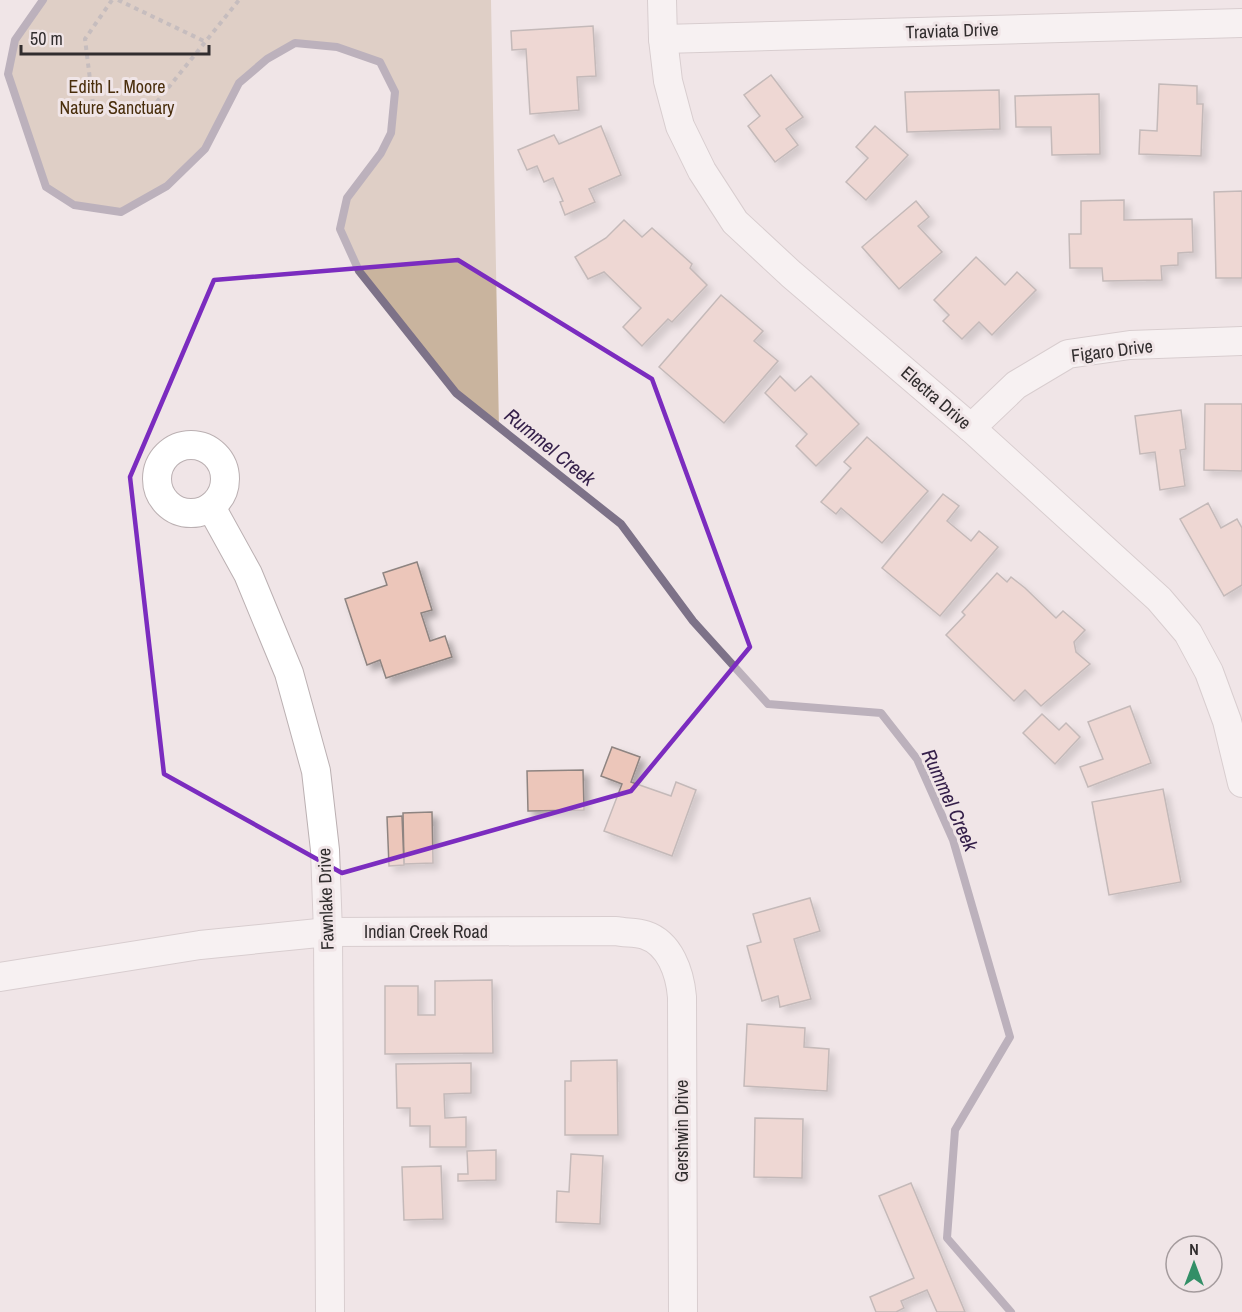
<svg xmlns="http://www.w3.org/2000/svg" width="1242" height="1312" viewBox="0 0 1242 1312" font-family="'Archivo Narrow',sans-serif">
	<defs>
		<filter id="shadow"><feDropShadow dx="5.5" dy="5.5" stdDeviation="3" flood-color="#0004"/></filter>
	</defs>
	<rect width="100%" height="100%" fill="#f0e5e7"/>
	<polygon fill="#c9b49e" points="43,0 491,0 499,429 456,393 359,271 340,229 347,198 381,153 391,133 395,92 380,62 337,47 295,43 267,59 239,83 205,149 167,186 121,212 74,205 46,187 8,74 15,40"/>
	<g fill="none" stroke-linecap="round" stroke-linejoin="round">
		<polyline stroke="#7d7288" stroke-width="8" points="43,0 15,40 8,74 46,187 74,205 121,212 167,186 205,149 239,83 267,59 295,43 337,47 380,62 395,92 391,133 381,153 347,198 340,229 359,271 456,393 621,524 693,621 768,704 881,713 917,759 953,840 1010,1037 955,1130 947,1238 1011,1312"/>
	</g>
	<g fill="#ecc6ba" stroke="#8e8481" stroke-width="1.5" filter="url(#shadow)">
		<polygon points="593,26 596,76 577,77 579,110 530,114 526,49 512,50 511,31"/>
		<polygon points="771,75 803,117 786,129 798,145 775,162 748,126 760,116 744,95"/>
		<polygon points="1159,84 1197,86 1197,104 1203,104 1201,156 1139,154 1140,130 1157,131"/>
		<polygon points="999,90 1000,129 907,132 905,92"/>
		<polygon points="1099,94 1100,154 1052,155 1051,127 1016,127 1015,96"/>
		<polygon points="601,126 621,175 589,189 595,202 565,215 560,202 563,201 553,178 544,182 537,166 527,170 518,150 554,135 559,144"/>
		<polygon points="875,126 908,155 866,200 846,182 868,158 856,147"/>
		<polygon points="1242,191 1242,278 1216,278 1214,192"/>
		<polygon points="1124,200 1124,220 1192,219 1193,252 1178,253 1178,265 1161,266 1162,280 1103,281 1102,268 1070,268 1069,234 1081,234 1081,201"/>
		<polygon points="916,201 929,217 918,226 942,252 899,289 862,247"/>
		<polygon points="624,220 642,237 652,228 692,264 690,268 707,285 672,322 668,319 642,346 623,327 641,308 604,272 588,279 575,257 606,238"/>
		<polygon points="976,257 1005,285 1017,272 1036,290 992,335 979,322 962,339 943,321 949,315 934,300"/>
		<polygon points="721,295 763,331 754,341 778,361 724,423 659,367"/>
		<polygon points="780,376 795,391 811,376 859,424 816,466 796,446 807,434 765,393"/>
		<polygon points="1205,404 1242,404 1242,471 1204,470"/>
		<polygon points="1181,410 1186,449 1180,450 1185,486 1160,490 1155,452 1140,454 1135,416"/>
		<polygon points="867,437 928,491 882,543 841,508 836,514 821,502 851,468 844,462"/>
		<polygon points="943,494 959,506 947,521 971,541 979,531 998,547 940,616 882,568"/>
		<polygon points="1208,503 1221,528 1237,519 1242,528 1242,585 1224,596 1180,519"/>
		<polygon points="417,562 432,610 421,613 430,641 445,636 452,657 386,678 380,660 367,665 345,599 387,585 383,573"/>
		<polygon points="997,573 1007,582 1011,577 1025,588 1056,618 1063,611 1085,630 1074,642 1076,652 1090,664 1041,706 1025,690 1014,701 946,635 965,615 962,612"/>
		<polygon points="1130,706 1151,763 1088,787 1080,767 1103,759 1088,722"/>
		<polygon points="1042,714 1059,730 1066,723 1080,737 1055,764 1023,733"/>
		<polygon points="612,747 640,757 631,782 671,796 676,782 696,790 672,856 604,831 622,784 601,776"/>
		<polygon points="583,770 584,810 528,811 527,771"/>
		<polygon points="1163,789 1181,882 1109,895 1092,802"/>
		<polygon points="432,812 433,863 404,864 403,813"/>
		<polygon points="402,816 404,865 389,866 387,817"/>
		<polygon points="810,898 820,931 794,939 811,999 780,1007 778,996 762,1001 747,946 761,942 753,914"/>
		<polygon points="492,980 493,1053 385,1054 385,986 418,986 418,1015 435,1015 435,981"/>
		<polygon points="747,1024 805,1028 804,1047 829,1049 827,1091 744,1086"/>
		<polygon points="617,1060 618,1135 565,1135 565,1081 571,1081 571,1061"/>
		<polygon points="471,1063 471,1093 444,1094 445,1118 466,1117 466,1147 430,1147 430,1126 410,1126 410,1108 397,1108 396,1064"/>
		<polygon points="755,1118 803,1119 802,1178 754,1177"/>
		<polygon points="496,1150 496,1180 458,1181 458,1174 468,1174 467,1151"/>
		<polygon points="571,1154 603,1156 600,1224 556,1222 557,1191 569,1192"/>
		<polygon points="441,1166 443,1219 404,1220 402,1167"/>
		<polygon points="911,1183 965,1312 937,1312 927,1290 901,1301 904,1308 896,1312 876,1312 870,1297 914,1278 879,1196"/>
	</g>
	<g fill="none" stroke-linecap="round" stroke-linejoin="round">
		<g stroke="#bbb0b2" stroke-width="30">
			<g id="minor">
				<polyline points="662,0 663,39 668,81 680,126 702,171 735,222 791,274 971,428 1159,599 1188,633 1209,672 1227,721 1242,783"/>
				<polyline points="663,39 1242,23"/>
				<polyline points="971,428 1016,385 1068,354 1130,345 1242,341"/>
				<circle cx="191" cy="479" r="34"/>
				<polyline points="211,507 248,574 289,673 316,771 325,850 328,932 330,1312"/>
				<path d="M 0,977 L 200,945 L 328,932 L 616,931 C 625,933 636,932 645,935 C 670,943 680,973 682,997 L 683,1312"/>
			</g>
		</g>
		<g stroke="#938c8d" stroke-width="4" stroke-dasharray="4.5 4.5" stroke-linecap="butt">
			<polyline points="112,0 85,39 94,112 148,113 239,0"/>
			<polyline points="118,0 206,42"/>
		</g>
		<use href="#minor" stroke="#fff" stroke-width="28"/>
	</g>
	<path d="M0 0H1242V1312H0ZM 458,260 L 652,379 L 750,647 L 631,791 L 342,873 L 164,774 L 130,477 L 214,280 Z" fill="#f0e5e7" fill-opacity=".55" fill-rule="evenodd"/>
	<path fill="none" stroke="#7b2cbf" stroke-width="4.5" stroke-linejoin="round" d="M 458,260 L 652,379 L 750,647 L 631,791 L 342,873 L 164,774 L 130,477 L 214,280 Z"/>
	<g text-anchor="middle" stroke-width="6" stroke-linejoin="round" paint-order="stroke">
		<g font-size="18" fill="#312d2e" stroke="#f0e5e7">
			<text transform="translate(952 31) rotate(-2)" y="6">Traviata Drive</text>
			<text transform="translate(1112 351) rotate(-7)" y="6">Figaro Drive</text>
			<text transform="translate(936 398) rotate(41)" y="6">Electra Drive</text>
			<text transform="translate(326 899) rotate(-92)" y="6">Fawnlake Drive</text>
			<text x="426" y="938">Indian Creek Road</text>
			<text transform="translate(682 1131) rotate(-90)" y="6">Gershwin Drive</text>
		</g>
		<g font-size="18" fill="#492e0c" stroke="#f0e5e7">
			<text x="117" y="93">Edith L. Moore<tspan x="117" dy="21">Nature Sanctuary</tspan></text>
		</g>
		<g font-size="20" font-style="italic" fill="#35204a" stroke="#f0e5e7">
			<text transform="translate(550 447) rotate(39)" y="7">Rummel Creek</text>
			<text transform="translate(950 800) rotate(66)" y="7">Rummel Creek</text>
		</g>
	</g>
	<g transform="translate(1194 1264)"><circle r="28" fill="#f0e5e7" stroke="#a49b9d" stroke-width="1.5"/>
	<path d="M0-4.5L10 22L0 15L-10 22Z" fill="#338f67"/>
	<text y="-9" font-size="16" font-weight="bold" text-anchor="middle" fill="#312d2e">N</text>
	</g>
	<path d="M21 45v9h188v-9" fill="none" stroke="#312d2e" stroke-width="3"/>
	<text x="30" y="45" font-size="18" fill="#312d2e" stroke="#f0e5e7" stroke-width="4.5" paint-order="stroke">50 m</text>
</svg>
